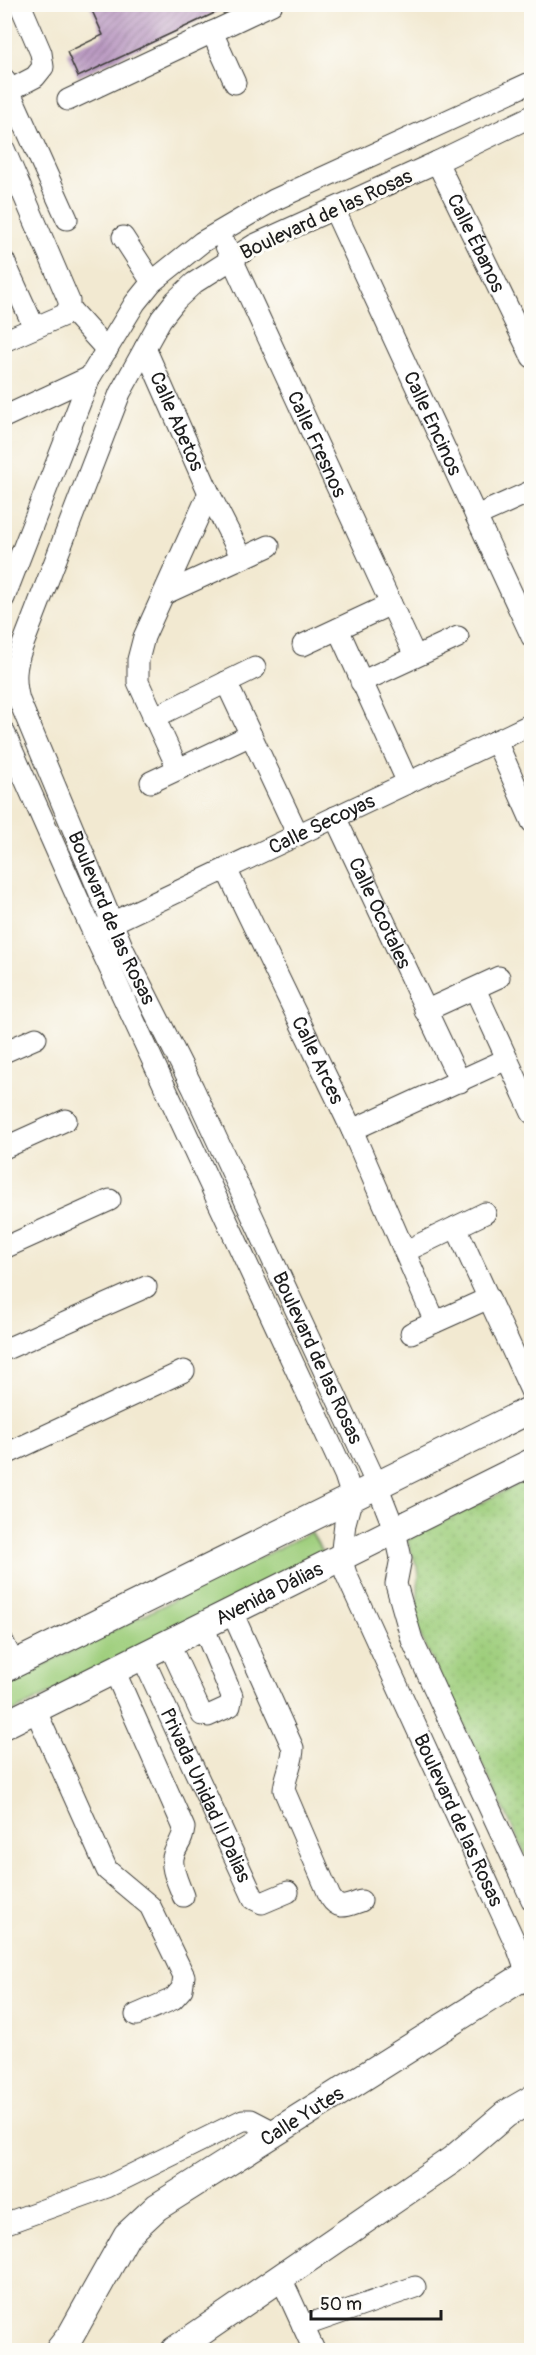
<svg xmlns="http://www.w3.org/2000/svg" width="536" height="2355" viewBox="0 0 536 2355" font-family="Pangolin,sans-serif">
	<defs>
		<pattern id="park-dots" width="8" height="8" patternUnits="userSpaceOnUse" patternTransform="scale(1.5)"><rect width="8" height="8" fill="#9ece7c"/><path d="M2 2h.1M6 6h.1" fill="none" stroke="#88b06b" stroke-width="1.8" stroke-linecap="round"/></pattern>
		<pattern id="building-hatch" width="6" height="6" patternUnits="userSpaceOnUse" patternTransform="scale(1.5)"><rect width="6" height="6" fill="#b998c1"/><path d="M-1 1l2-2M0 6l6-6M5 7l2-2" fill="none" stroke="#967b9c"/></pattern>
	</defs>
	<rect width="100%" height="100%" fill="#fdfcf7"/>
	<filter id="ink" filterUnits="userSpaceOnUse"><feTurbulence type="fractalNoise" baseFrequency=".0167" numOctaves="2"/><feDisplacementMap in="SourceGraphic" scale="12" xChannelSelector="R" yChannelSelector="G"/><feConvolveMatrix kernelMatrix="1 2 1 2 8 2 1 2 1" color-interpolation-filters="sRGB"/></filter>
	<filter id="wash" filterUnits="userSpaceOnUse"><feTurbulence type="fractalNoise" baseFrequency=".008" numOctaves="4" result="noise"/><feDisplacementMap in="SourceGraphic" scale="24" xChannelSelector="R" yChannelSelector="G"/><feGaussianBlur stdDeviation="1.35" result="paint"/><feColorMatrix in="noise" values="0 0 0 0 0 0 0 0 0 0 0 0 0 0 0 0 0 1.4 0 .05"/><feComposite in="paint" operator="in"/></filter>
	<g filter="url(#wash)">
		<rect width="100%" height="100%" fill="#f2e9d1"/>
		<polygon fill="#9ece7c" stroke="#5d754c" stroke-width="1.5" points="311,1532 324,1554 5,1716 5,1684"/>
		<polygon fill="url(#park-dots)" stroke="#5d754c" stroke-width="1.5" points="531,1478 531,1866 416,1626 419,1572 407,1540"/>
		<g id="blocks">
			<polygon fill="url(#building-hatch)" points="89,4 234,4 78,77 67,52 103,35"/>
		</g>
	</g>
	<g filter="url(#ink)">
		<use href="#blocks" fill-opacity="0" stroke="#3c3b37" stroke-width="1.5"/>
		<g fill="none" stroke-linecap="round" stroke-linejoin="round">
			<g stroke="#3c3b37" stroke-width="23">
				<g id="minor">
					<polyline points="212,32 235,83"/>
					<polyline points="4,79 67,219"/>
					<polyline points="10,90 35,77 43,67 41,53 20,4"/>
					<polyline points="68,100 272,4"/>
					<path id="s1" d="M 532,116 L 437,162 L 254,245 L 194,283 L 176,300 L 161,319 L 120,393 L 22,647 C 15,666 14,680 19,700 L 124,951 L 193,1088 L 377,1485 L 395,1531 L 401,1558 L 396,1584 L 412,1640 L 532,1900"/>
					<polyline points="4,149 69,301 69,308 64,315 4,341"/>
					<path id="s2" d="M 437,162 L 532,357"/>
					<path id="s3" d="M 334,209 L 532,637"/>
					<polyline points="123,237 152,282"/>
					<path id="s4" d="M 226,246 L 415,656"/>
					<polyline points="4,261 34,327"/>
					<polyline points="69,308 107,350"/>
					<path id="s5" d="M 145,348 L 209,493 L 242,558"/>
					<polyline points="4,417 90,377"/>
					<polyline points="476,516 532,491"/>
					<polyline points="164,594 269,546"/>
					<polyline points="4,598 90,377 135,303 152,282 202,242 274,200 532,82"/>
					<polyline points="338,629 408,783"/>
					<polyline points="303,645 391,604"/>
					<polyline points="226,682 298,835"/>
					<polyline points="361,682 458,637"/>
					<polyline points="153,718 255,668"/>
					<path id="s6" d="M 4,732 L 86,917 L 345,1475 L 352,1497 L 345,1523 L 341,1558 L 346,1574 L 518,1949 L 531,1985"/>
					<polyline points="496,741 532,822"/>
					<polyline points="178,769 138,682 138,660 144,637 209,493"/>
					<polyline points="151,782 251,735"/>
					<path id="s7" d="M 335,817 L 460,1082"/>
					<path id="s8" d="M 226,869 L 352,1130 L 435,1322"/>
					<path id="s9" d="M 101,928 L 532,724"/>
					<polyline points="475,989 532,1113"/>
					<polyline points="425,1011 499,977"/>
					<polyline points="4,1052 36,1038"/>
					<polyline points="352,1130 507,1059"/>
					<polyline points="4,1148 66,1120"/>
					<polyline points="456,1227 532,1393"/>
					<polyline points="4,1248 110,1200"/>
					<polyline points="406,1251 485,1213"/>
					<polyline points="411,1333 489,1298"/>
					<polyline points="4,1350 146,1287"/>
					<polyline points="4,1455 184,1371"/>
					<path d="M 232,1612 L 293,1748 C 293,1763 285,1776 284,1790 L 330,1897 C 339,1911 346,1906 361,1901"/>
					<polyline points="4,1644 14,1664"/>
					<polyline points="169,1644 202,1715 208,1716 230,1706 232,1696 203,1626"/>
					<path id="s10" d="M 142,1656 L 254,1899 L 262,1903 L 288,1892"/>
					<path d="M 114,1670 L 184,1828 C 182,1844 178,1842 174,1854 C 169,1867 179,1884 183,1896"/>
					<polyline points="35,1709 107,1870 150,1906 184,1976 182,1989 173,1999 136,2015"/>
					<polyline points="4,2224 107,2187 243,2120 251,2120 276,2133"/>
					<polyline points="281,2278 314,2350"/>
					<polyline points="303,2326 415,2287"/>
				</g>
			</g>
			<g stroke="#3c3b37" stroke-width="29">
				<g id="major">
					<polyline points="4,1669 532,1409"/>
					<path id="s11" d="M 4,1725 L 532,1462"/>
					<path id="s12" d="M 59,2350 L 71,2335 L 127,2235 L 157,2207 L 532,1971"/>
					<polyline points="175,2350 452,2160 506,2114 532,2099"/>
				</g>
			</g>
			<use href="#minor" stroke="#fff" stroke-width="21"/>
			<use href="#major" stroke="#fff" stroke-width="27"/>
		</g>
	</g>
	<g text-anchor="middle" stroke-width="6" stroke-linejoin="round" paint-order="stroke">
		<g font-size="20" fill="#1c1c1c" stroke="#fdfcf7">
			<text transform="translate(326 214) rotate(-25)" y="7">Boulevard de las Rosas</text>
			<text dy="7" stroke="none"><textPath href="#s2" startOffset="90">Calle Ébanos</textPath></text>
			<text dy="7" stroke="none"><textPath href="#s5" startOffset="80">Calle Abetos</textPath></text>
			<text dy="7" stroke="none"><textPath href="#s3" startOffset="236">Calle Encinos</textPath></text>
			<text dy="7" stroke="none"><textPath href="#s4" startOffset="218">Calle Fresnos</textPath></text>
			<text dy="7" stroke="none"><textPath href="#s9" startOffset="244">Calle Secoyas</textPath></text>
			<text dy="7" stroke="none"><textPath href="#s7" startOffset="106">Calle Ocotales</textPath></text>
			<text dy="7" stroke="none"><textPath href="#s1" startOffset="1074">Boulevard de las Rosas</textPath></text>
			<text dy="7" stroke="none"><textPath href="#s8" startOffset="212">Calle Arces</textPath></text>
			<text dy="7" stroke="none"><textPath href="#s1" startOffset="1560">Boulevard de las Rosas</textPath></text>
			<text dy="7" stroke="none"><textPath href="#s11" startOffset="296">Avenida Dálias</textPath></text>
			<text dy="7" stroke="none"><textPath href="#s10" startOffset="153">Privada Unidad II Dalias</textPath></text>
			<text dy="7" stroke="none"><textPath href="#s6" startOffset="1190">Boulevard de las Rosas</textPath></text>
			<text dy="7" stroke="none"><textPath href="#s12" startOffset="346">Calle Yutes</textPath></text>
		</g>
	</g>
	<rect width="536" height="2355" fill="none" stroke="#fdfcf7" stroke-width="24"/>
	<path d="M311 2310v9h130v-9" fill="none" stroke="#1c1c1c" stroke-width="3"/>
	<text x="320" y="2310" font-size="18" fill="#1c1c1c" stroke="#fdfcf7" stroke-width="4.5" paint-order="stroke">50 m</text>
</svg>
